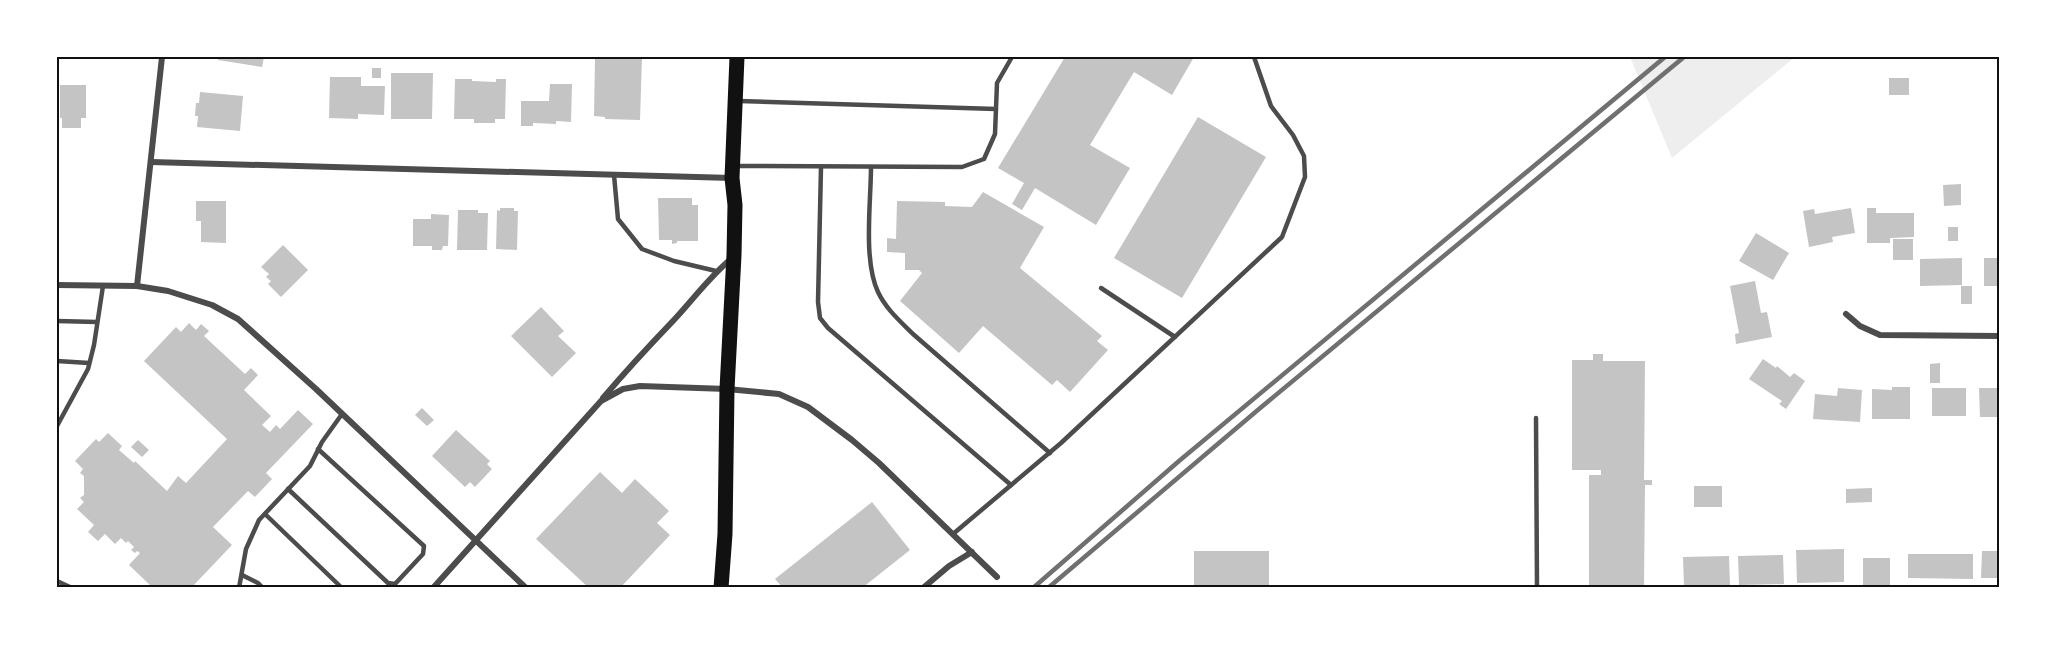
<svg xmlns="http://www.w3.org/2000/svg" width="2056" height="645" viewBox="0 0 2056 645" font-family="Raleway,sans-serif">
	<rect width="100%" height="100%" fill="#fff"/>
	<polygon fill="#eee" points="1630,57 1795,57 1672,158"/>
	<g fill="#c4c4c4">
		<polygon points="218,57 264,57 262,67 218,60"/>
		<polygon points="595,57 642,57 640,120 605,119 605,117 594,116"/>
		<polygon points="1065,57 1194,57 1172,95 1134,72 1090,145 1130,168 1096,225 1035,188 1022,210 1012,204 1024,183 998,168"/>
		<rect x="372" y="68" width="9" height="10"/>
		<polygon points="391,73 433,73 432,119 391,119"/>
		<polygon points="330,77 361,77 361,86 385,86 384,115 358,114 358,119 329,118"/>
		<rect x="1889" y="78" width="20" height="17"/>
		<polygon points="455,79 472,79 472,81 496,82 496,79 506,79 505,119 495,119 495,123 474,123 474,119 454,119"/>
		<polygon points="550,84 572,84 571,122 556,121 556,124 533,123 533,126 521,126 521,101 549,101"/>
		<polygon points="60,85 86,85 86,118 81,118 81,128 62,128 62,118 60,118"/>
		<polygon points="200,92 243,96 240,131 197,127 198,116 195,116 196,103 199,103"/>
		<polygon points="1198,117 1266,157 1182,298 1114,258"/>
		<polygon points="1961,184 1961,205 1944,206 1943,185"/>
		<polygon points="983,192 1044,227 1020,268 1102,336 1097,341 1108,350 1070,392 1057,380 1052,385 983,326 959,353 900,301 922,273 919,270 905,270 905,253 887,252 887,238 896,239 897,201 945,202 945,206 972,207"/>
		<polygon points="658,198 692,198 692,205 698,205 698,241 677,241 677,243 672,244 672,240 659,240"/>
		<polygon points="196,201 226,201 226,243 201,242 201,221 196,221"/>
		<polygon points="500,208 514,208 514,211 518,211 517,250 496,249 497,210 500,211"/>
		<polygon points="1851,208 1855,233 1832,237 1833,242 1809,247 1803,211 1814,209 1815,214"/>
		<polygon points="1867,208 1876,208 1876,213 1914,213 1914,237 1890,238 1890,243 1867,243"/>
		<polygon points="458,210 478,210 478,213 488,213 487,250 457,250"/>
		<polygon points="431,214 449,215 448,246 443,246 442,250 432,250 432,246 413,246 413,219 431,219"/>
		<rect x="1948" y="227" width="10" height="14"/>
		<polygon points="1756,233 1789,253 1773,280 1739,261"/>
		<rect x="1893" y="239" width="20" height="21"/>
		<polygon points="283,245 308,270 281,297 268,284 271,281 266,277 269,274 261,267"/>
		<polygon points="1962,258 1962,285 1920,286 1920,259"/>
		<rect x="1984" y="258" width="15" height="28"/>
		<polygon points="1755,281 1761,313 1767,312 1772,337 1736,344 1735,334 1739,333 1730,286"/>
		<rect x="1961" y="286" width="11" height="18"/>
		<polygon points="541,307 564,331 558,336 576,353 552,377 511,336"/>
		<polygon points="189,323 196,330 201,324 209,331 204,336 245,374 251,368 258,375 244,390 271,416 262,425 270,432 276,425 280,429 298,410 313,424 266,473 272,479 255,497 248,491 213,527 232,545 191,588 179,588 175,585 172,588 153,588 129,565 140,553 137,551 135,553 131,550 134,547 128,541 126,543 121,538 115,544 105,534 98,541 88,532 94,525 77,509 84,502 80,498 84,495 84,476 80,473 83,469 75,461 96,439 99,442 108,433 122,446 119,450 134,463 135,461 167,491 178,476 186,483 227,439 144,361 176,327 181,332"/>
		<polygon points="1593,354 1603,354 1603,361 1645,361 1644,480 1652,480 1652,485 1645,485 1644,586 1589,586 1589,475 1601,475 1601,470 1572,470 1572,360 1593,360"/>
		<polygon points="1763,359 1776,368 1777,366 1790,377 1794,373 1805,381 1786,409 1779,404 1782,401 1749,379"/>
		<polygon points="1940,363 1940,383 1930,383 1930,364"/>
		<polygon points="1892,387 1910,387 1910,419 1872,419 1872,389 1892,390"/>
		<polygon points="1838,388 1862,390 1860,422 1813,419 1815,394 1837,396"/>
		<rect x="1932" y="388" width="34" height="28"/>
		<polygon points="1979,388 1999,388 1999,417 1980,417"/>
		<polygon points="422,408 434,420 427,426 415,415"/>
		<polygon points="456,430 490,461 487,464 492,469 475,487 470,482 465,487 432,456"/>
		<polygon points="138,440 149,450 142,457 131,447"/>
		<polygon points="600,472 622,493 635,479 669,511 657,523 670,535 620,588 589,588 536,539"/>
		<rect x="1694" y="486" width="28" height="21"/>
		<polygon points="1872,488 1872,502 1846,503 1846,489"/>
		<polygon points="872,502 910,550 862,588 783,588 775,579"/>
		<polygon points="1844,549 1844,582 1797,583 1796,550"/>
		<rect x="1194" y="551" width="75" height="37"/>
		<polygon points="1982,551 1999,551 1999,578 1981,578"/>
		<polygon points="1908,554 1973,554 1973,579 1908,578"/>
		<polygon points="1783,555 1784,584 1739,585 1738,556"/>
		<polygon points="1729,556 1730,585 1684,586 1683,557"/>
		<rect x="1863" y="558" width="27" height="30"/>
	</g>
	<g fill="none" stroke-linecap="round" stroke-linejoin="round">
		<g stroke="#4c4c4c" stroke-width="4.5">
			<polyline points="739,101 996,109"/>
			<polyline points="736,166 962,167 984,159 995,134 997,83 1012,57"/>
			<polyline points="821,167 818,302 820,318 828,328 1011,485"/>
			<path d="M 871,167 C 871,202 863,260 878,292 C 886,309 900,321 913,334 L 1050,453"/>
			<polyline points="614,175 618,219 642,249 674,261 716,271"/>
			<polyline points="1101,288 1175,337"/>
			<polyline points="57,321 97,322"/>
			<polyline points="57,361 89,363"/>
			<polyline points="1536,418 1537,588"/>
			<polyline points="57,426 88,369 94,345 103,286"/>
			<polyline points="288,489 388,583 395,584 423,554 424,546 318,449"/>
			<polyline points="265,514 342,588"/>
			<polyline points="953,534 1061,443 1282,237 1305,177 1304,156 1293,135 1271,106 1254,57"/>
			<polyline points="242,575 258,583 263,588"/>
			<polyline points="57,581 72,588"/>
			<polyline points="239,588 246,549 259,520 310,466 322,442 342,414"/>
		</g>
		<g stroke="#4c4c4c" stroke-width="6">
			<polyline points="151,162 732,178"/>
			<polyline points="57,285 137,286 168,291 212,305 238,319 316,389 526,588"/>
			<polyline points="137,286 162,57"/>
			<polyline points="1846,314 1860,326 1880,335 1999,336"/>
			<path d="M 603,398 C 625,372 648,347 672,322 C 692,301 709,277 732,258"/>
			<polyline points="433,588 601,401 623,389 640,386 727,389 779,394 808,407 852,440 879,463 997,577"/>
			<polyline points="923,588 949,566 972,552"/>
		</g>
		<polyline stroke="#111" stroke-width="15" points="721,588 725,534 727,389 734,255 735,205 732,178 737,57"/>
		<g stroke="#707070" stroke-width="4.5">
			<polyline points="1033,588 1179,461 1665,57"/>
			<polyline points="1048,588 1259,409 1684,57"/>
		</g>
	</g>
	<rect width="2056" height="645" fill="none" stroke="#ffffff" stroke-width="117"/>
	<rect x="58" y="58" width="1940" height="528" fill="none" stroke="#111" stroke-width="2"/>
</svg>
